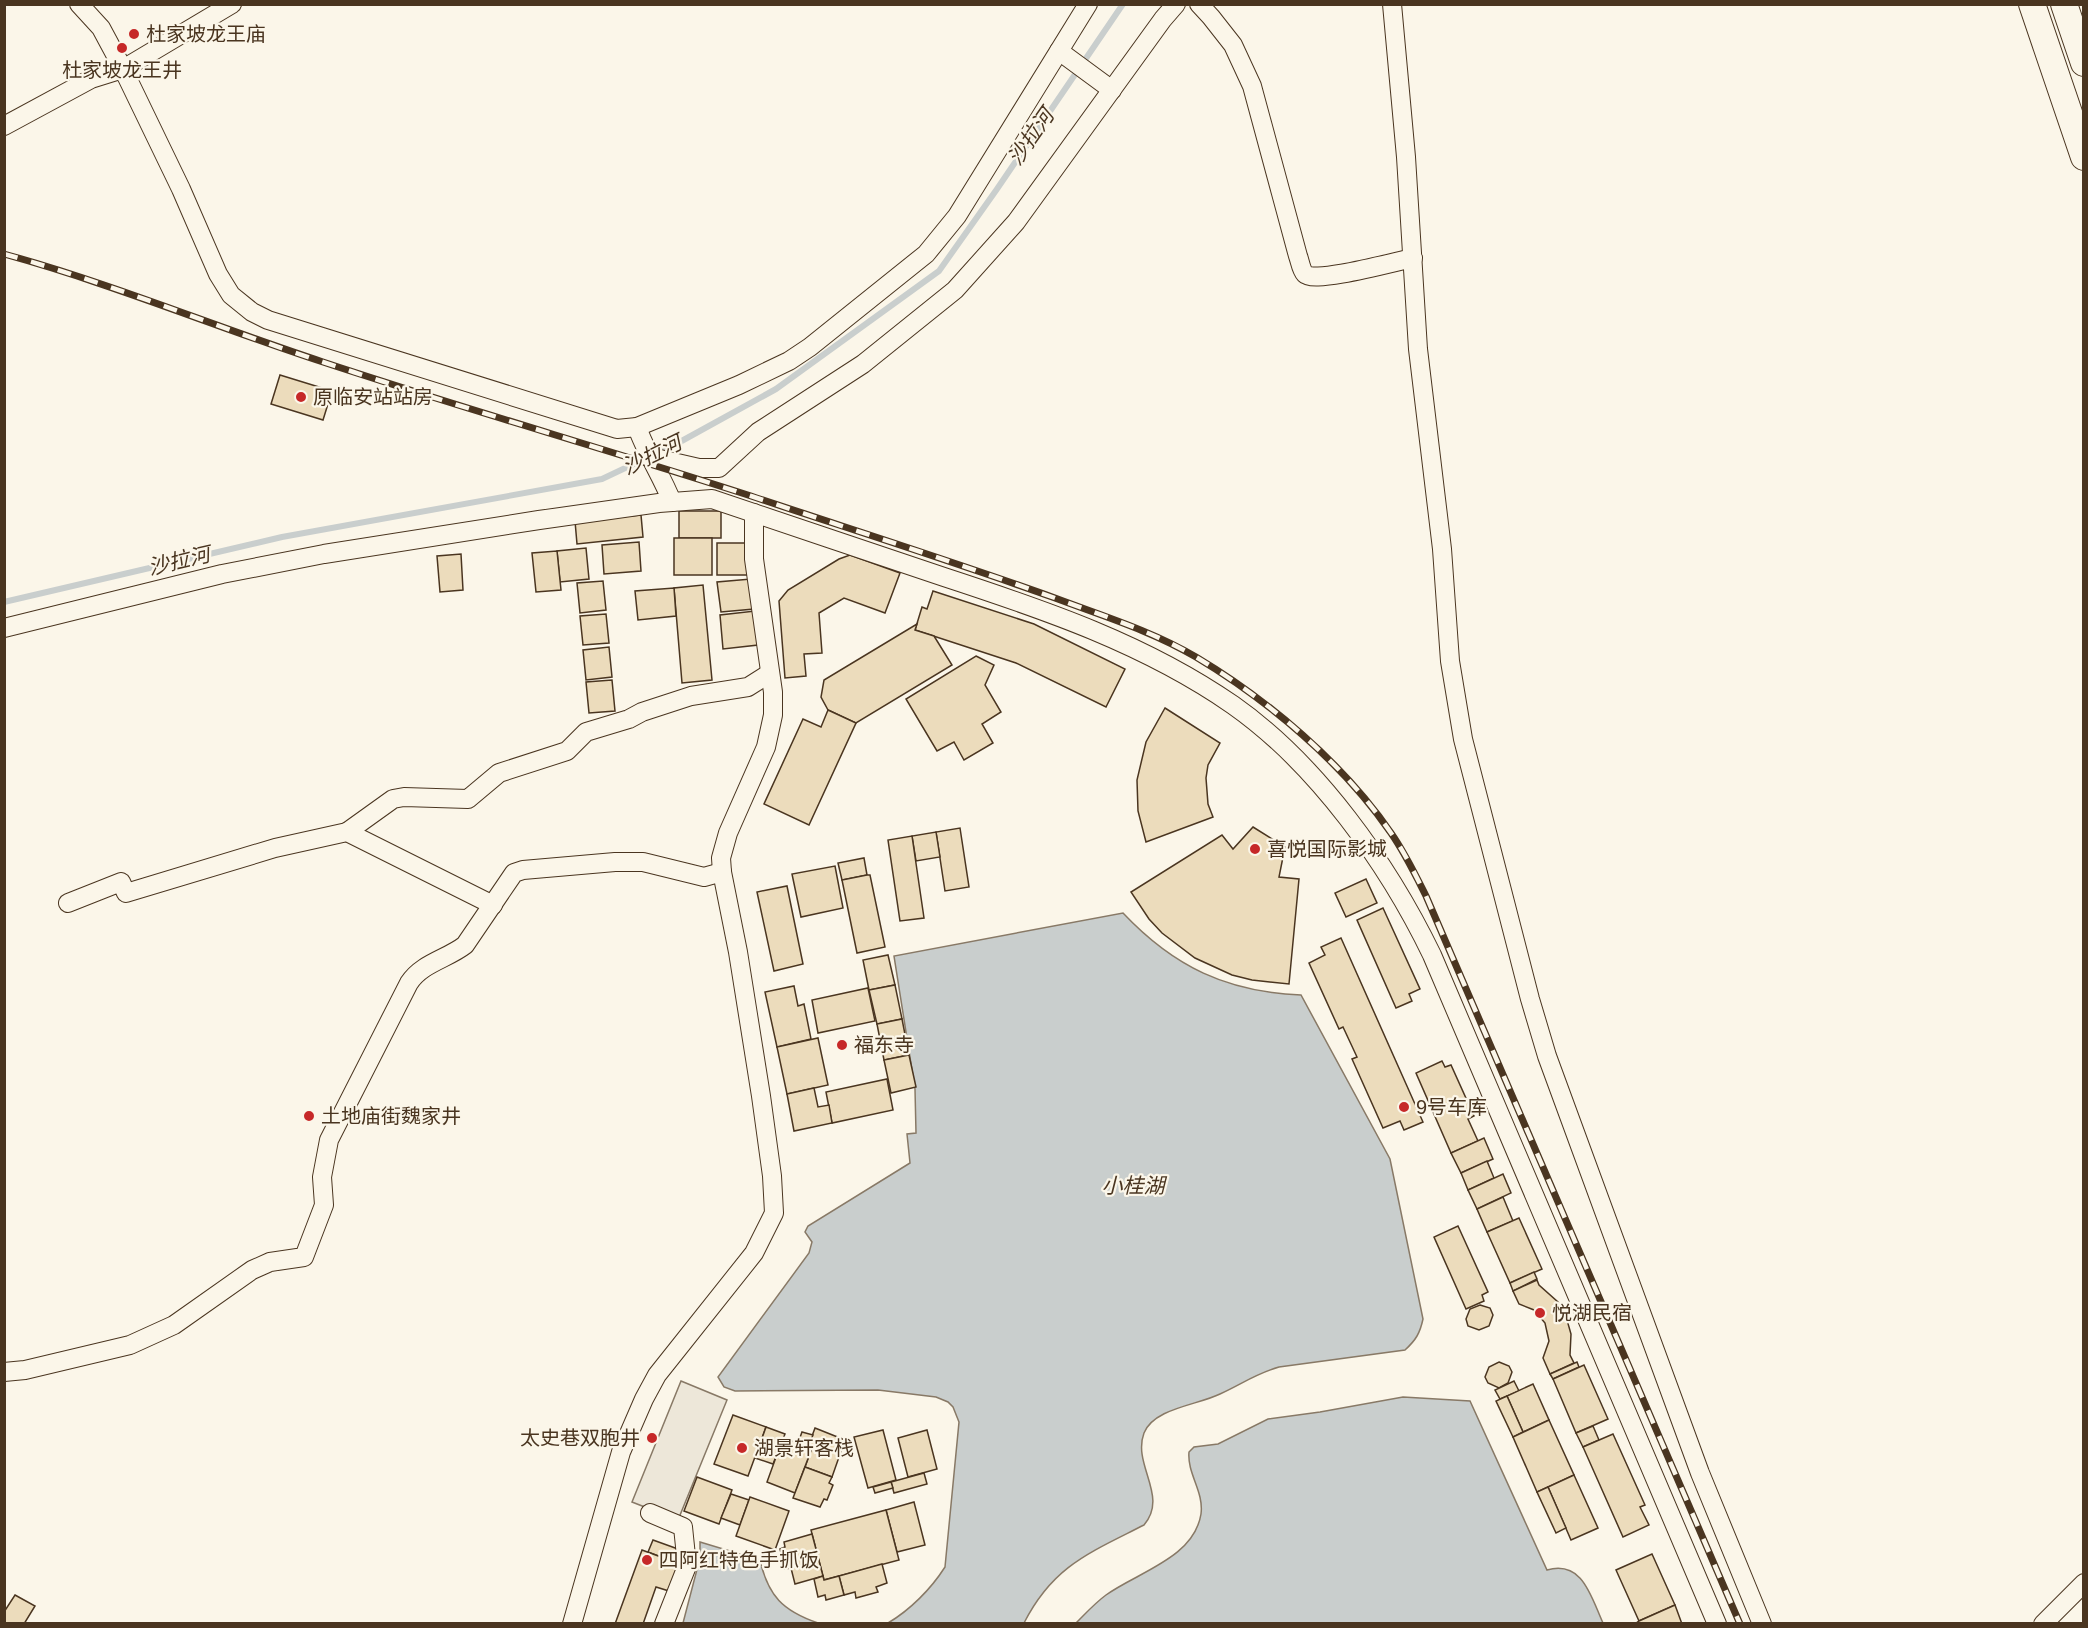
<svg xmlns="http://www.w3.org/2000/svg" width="2088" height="1628" viewBox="0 0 2088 1628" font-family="Arial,'Noto Sans SC',sans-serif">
	<rect width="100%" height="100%" fill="#fbf6e9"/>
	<polygon fill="#ede7d9" stroke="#887966" stroke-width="1.5" points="681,1381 727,1400 678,1520 632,1502"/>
	<g fill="#c9cecd" stroke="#887966" stroke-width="1.5">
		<path d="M 1123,913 C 1174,967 1227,992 1301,995 L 1390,1159 L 1423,1319 C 1420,1333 1416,1340 1405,1350 L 1279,1367 C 1255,1374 1242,1384 1220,1394 C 1198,1405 1154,1408 1144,1433 C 1132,1465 1169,1496 1144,1525 C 1089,1553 1053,1566 1024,1623 L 888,1623 C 910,1610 931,1589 945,1567 L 959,1422 L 953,1407 L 948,1402 L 936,1397 L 878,1390 L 735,1391 L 724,1387 L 718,1377 L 809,1253 L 812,1242 L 805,1232 L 808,1226 L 910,1163 L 907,1134 L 916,1133 L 915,1089 L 894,956 Z"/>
		<path d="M 1403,1397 L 1470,1401 L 1547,1570 C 1583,1560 1591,1597 1603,1623 L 1076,1623 C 1086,1613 1095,1603 1106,1595 C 1138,1572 1194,1558 1201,1514 C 1204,1491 1187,1474 1189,1452 L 1194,1447 L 1218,1444 L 1268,1419 L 1320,1412 Z"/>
		<path d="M 700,1542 L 760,1560 C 768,1596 783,1611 818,1623 L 683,1623 L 700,1558 Z"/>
	</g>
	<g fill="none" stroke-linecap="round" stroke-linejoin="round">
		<polyline stroke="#c9cecd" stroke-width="6" points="4,602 282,537 602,479 678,443 776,389 939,271 997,189 1123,4"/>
	</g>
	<g fill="#ecdcbc" stroke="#4a3520" stroke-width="1.5">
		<polygon points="280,375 332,391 323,420 271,404"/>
		<rect x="679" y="511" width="42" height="27"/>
		<polygon points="641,515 643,537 577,544 575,521"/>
		<rect x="674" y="538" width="38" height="37"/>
		<polygon points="639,542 641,571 604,574 602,545"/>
		<rect x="717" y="543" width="33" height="32"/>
		<polygon points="586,548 589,579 560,582 557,551"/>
		<polygon points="557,551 561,590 536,592 532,553"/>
		<polygon points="461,554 463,590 440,592 437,556"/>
		<polygon points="850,555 900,573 885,613 844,598 819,613 822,653 804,654 806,676 785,678 779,601 788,590 839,559"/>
		<polygon points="751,579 754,609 721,612 717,582"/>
		<polygon points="603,581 606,610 580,613 577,583"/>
		<polygon points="703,585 712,680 682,683 674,588"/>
		<polygon points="674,588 676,616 638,620 635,591"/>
		<polygon points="933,591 1034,624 1125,669 1106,707 1016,663 915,630 922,607 927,609"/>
		<polygon points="755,611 758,645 723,649 720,615"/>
		<polygon points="606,614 609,643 583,645 580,616"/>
		<polygon points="917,624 915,630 934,636 952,665 856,723 828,710 821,697 824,680"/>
		<polygon points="609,647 612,677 586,680 583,650"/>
		<polygon points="976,656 994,665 985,685 1001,712 982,724 993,743 964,760 954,742 937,751 906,699"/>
		<polygon points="612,680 615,711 589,713 586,682"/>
		<polygon points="1165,708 1220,743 1208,765 1206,778 1208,804 1213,817 1146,842 1138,811 1137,780 1146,742"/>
		<polygon points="828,710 856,723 809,825 764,804 803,719 821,727"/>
		<polygon points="1253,827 1285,847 1279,877 1299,879 1289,984 1252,980 1232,975 1195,958 1162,933 1149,919 1131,892 1222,835 1233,849"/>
		<polygon points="960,828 969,887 945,891 936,832"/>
		<polygon points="936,832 940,857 916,861 912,836"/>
		<polygon points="912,836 924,918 900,921 888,840"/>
		<polygon points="864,858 867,875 842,880 838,863"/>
		<polygon points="835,866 843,908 801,917 792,874"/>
		<polygon points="867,875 870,875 885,947 857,953 842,880"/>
		<polygon points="1366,879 1377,903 1346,917 1335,893"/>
		<polygon points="787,886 803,964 774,971 757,892"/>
		<polygon points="1383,908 1420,989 1409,994 1412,1001 1396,1008 1357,920"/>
		<polygon points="1341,938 1423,1122 1404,1130 1400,1121 1383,1128 1352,1059 1357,1057 1343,1027 1339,1029 1309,963 1325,955 1321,947"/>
		<polygon points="888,955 895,985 869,990 863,960"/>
		<polygon points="895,985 902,1019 877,1024 869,990"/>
		<polygon points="794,986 798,1006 804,1004 811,1039 777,1047 765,992"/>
		<polygon points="868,988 875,1021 818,1033 812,1000"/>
		<polygon points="902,1019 909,1055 884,1060 877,1024"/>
		<polygon points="818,1038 828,1085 787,1094 777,1047"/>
		<polygon points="909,1055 916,1087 891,1093 884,1060"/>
		<polygon points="1442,1061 1445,1067 1451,1065 1474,1116 1468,1119 1478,1141 1451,1153 1416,1073"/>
		<polygon points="887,1079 893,1110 832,1123 826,1092"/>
		<polygon points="814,1088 818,1107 829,1105 832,1123 794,1131 787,1094"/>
		<polygon points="1484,1138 1493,1159 1461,1173 1451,1153"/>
		<polygon points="1487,1161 1494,1178 1468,1190 1461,1173"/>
		<polygon points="1503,1174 1511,1193 1477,1209 1468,1190"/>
		<polygon points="1503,1197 1513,1221 1487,1232 1477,1209"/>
		<polygon points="1519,1218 1542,1269 1510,1283 1487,1232"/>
		<polygon points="1458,1226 1488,1292 1482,1295 1484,1301 1466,1309 1434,1237"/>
		<polygon points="1534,1272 1537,1279 1513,1291 1510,1283"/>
		<polygon points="1537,1280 1539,1285 1558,1302 1565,1313 1571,1334 1570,1355 1574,1363 1550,1374 1543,1358 1549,1341 1545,1323 1534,1310 1519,1304 1513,1291"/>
		<polygon points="1480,1305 1490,1308 1493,1315 1489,1326 1479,1330 1468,1326 1466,1319 1470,1309"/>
		<polygon points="1499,1362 1509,1366 1512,1372 1508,1383 1499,1388 1488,1383 1485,1377 1489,1367"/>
		<polygon points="1577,1362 1579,1367 1553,1379 1550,1374"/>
		<polygon points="1584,1365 1608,1419 1576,1433 1553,1379"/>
		<polygon points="1514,1381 1519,1391 1500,1399 1495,1390"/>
		<polygon points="1533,1384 1549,1420 1523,1432 1507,1396"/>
		<polygon points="1507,1396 1523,1432 1513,1437 1496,1401"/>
		<polygon points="733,1415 766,1427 748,1476 714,1464"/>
		<polygon points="1549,1420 1574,1475 1537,1492 1513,1437"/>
		<polygon points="1593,1426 1599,1440 1583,1447 1576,1433"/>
		<polygon points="766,1427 785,1434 773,1464 755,1458"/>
		<polygon points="815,1428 845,1440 832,1477 805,1467 812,1448 808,1447"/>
		<polygon points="883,1430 896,1480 868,1488 854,1437"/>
		<polygon points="927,1430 937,1469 908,1477 898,1438"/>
		<polygon points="802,1432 813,1435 808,1447 798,1443"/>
		<polygon points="1613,1434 1645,1505 1640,1507 1649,1525 1623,1537 1583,1447"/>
		<polygon points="783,1438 812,1448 795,1493 767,1482"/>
		<polygon points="805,1467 832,1477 829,1483 833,1485 827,1500 824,1499 820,1507 793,1498"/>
		<polygon points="924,1473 927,1484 894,1493 891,1482"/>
		<polygon points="1574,1475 1598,1528 1571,1540 1548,1487"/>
		<polygon points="697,1477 732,1490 719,1524 684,1511"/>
		<polygon points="891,1482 893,1488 875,1493 873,1487"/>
		<polygon points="1548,1487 1566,1528 1556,1533 1537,1492"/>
		<polygon points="731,1494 749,1500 740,1525 721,1518"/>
		<polygon points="750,1497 789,1511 775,1550 736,1536"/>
		<polygon points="914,1502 925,1545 897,1552 886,1510"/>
		<polygon points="886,1510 899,1560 824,1580 811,1530"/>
		<polygon points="812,1534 823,1576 795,1584 791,1568 785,1569 780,1549 785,1547 784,1542"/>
		<polygon points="653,1540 678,1549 674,1562 648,1552"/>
		<polygon points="642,1550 680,1564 669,1591 656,1587 643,1624 615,1624"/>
		<polygon points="1652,1554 1675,1605 1639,1621 1616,1570"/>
		<polygon points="882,1564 887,1583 876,1587 878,1592 856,1598 855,1592 844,1595 839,1576"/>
		<polygon points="823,1576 824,1580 839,1576 844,1595 826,1600 825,1595 818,1597 814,1579"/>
		<polygon points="15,1595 35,1606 24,1624 4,1624 4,1612"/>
		<polygon points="1675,1605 1682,1624 1635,1624 1639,1621"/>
	</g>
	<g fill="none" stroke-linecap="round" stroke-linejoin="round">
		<g stroke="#4a3520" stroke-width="20">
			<g id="street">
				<polyline points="79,4 101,28 123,69 181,189 218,274 231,295 252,312 268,320 617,429 637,427 739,385 789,361 810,347 926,254 957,216 1088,4"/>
				<path d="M 1199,4 L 1211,17 L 1233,45 L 1252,86 L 1298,256 C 1300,261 1301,270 1305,274 C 1314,284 1397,261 1413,258"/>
				<polyline points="1392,4 1406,157 1418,349 1442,549 1450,661 1463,739 1530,999 1547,1056 1700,1473 1762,1624"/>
				<polyline points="1059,51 1112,90"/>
				<polyline points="4,126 91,79 123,69 232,4"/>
				<path d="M 637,427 C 646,453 662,476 672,502"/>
				<polyline points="651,457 699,468 719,468 758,432 863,364 955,290 1016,222 1163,19 1176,4"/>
				<path d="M 4,628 L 222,574 L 324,554 L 539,520 L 659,503 L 712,499 C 789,525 867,551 944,577 C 1045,610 1145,644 1233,705 C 1317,764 1388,864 1432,955 L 1717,1624"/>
				<polyline points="347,832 393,799 404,797 468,799 499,773 567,751 586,732 629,719 642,712 691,696 748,687 770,673"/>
				<polyline points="68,903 121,882 126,893 275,848 347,832 493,905"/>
				<path d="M 4,1372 L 25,1370 L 130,1345 L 174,1325 L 252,1270 L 270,1262 L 304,1257 L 324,1205 L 322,1177 L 329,1140 L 409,983 C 422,963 447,959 465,945 L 514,873 L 523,870 L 615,862 L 643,862 L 704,877 L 722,872"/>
				<polyline points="650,1513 683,1527 687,1566 664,1624"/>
				<polyline points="572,1624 621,1452 644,1399 657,1375 754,1253 774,1213 772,1176 761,1096 738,952 722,872 721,858 728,833 766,747 773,715 773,692 754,559 754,513"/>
				<polyline points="2043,1624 2084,1583"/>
			</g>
		</g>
		<g stroke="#4a3520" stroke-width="28">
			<g id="secondary">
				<polyline points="2032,4 2084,157"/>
				<polyline points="2064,4 2084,63"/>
			</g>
		</g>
		<use href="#street" stroke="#fbf6e9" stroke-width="18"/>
		<use href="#secondary" stroke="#fbf6e9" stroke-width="26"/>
		<g stroke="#4a3520" stroke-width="7">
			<path id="rail" d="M 4,254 C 113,284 216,327 323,362 C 465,409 609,450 751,496 C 853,530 955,562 1055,598 C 1103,616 1152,631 1196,657 C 1268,700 1343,763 1391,833 C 1405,853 1415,874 1426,896 L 1740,1624"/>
		</g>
		<use href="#rail" stroke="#fbf6e9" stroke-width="4.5" stroke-dasharray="14" stroke-linecap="butt"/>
	</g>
	<g fill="#c62828" stroke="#fbf6e9" stroke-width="2">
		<circle cx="134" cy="34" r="6"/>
		<circle cx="122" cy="48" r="6"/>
		<circle cx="301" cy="397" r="6"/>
		<circle cx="1255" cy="849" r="6"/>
		<circle cx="842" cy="1045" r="6"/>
		<circle cx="1404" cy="1107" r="6"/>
		<circle cx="309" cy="1116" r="6"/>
		<circle cx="1540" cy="1313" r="6"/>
		<circle cx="652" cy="1438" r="6"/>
		<circle cx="742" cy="1448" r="6"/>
		<circle cx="647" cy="1560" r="6"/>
	</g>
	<g text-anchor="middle" stroke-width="4.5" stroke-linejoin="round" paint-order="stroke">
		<g font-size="20" fill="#4a3520" stroke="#fbf6e9" text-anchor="start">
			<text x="146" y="41">杜家坡龙王庙</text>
			<text x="122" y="77" text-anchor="middle">杜家坡龙王井</text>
			<text x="313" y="404">原临安站站房</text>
			<text x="1267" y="856">喜悦国际影城</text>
			<text x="854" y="1052">福东寺</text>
			<text x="1416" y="1114">9号车库</text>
			<text x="321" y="1123">土地庙街魏家井</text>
			<text x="1552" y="1320">悦湖民宿</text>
			<text x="640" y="1445" text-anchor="end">太史巷双胞井</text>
			<text x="754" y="1455">湖景轩客栈</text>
			<text x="659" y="1567">四阿红特色手抓饭</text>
		</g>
		<g font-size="21" font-style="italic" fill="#4a3520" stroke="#fbf6e9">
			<text transform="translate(1031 137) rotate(-55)" y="7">沙拉河</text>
			<text transform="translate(652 455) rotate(-26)" y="7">沙拉河</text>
			<text transform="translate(179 561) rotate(-13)" y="7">沙拉河</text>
			<text x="1133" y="1193">小桂湖</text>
		</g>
	</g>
	<rect width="2088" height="1628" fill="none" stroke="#4a3520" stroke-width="12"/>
</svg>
